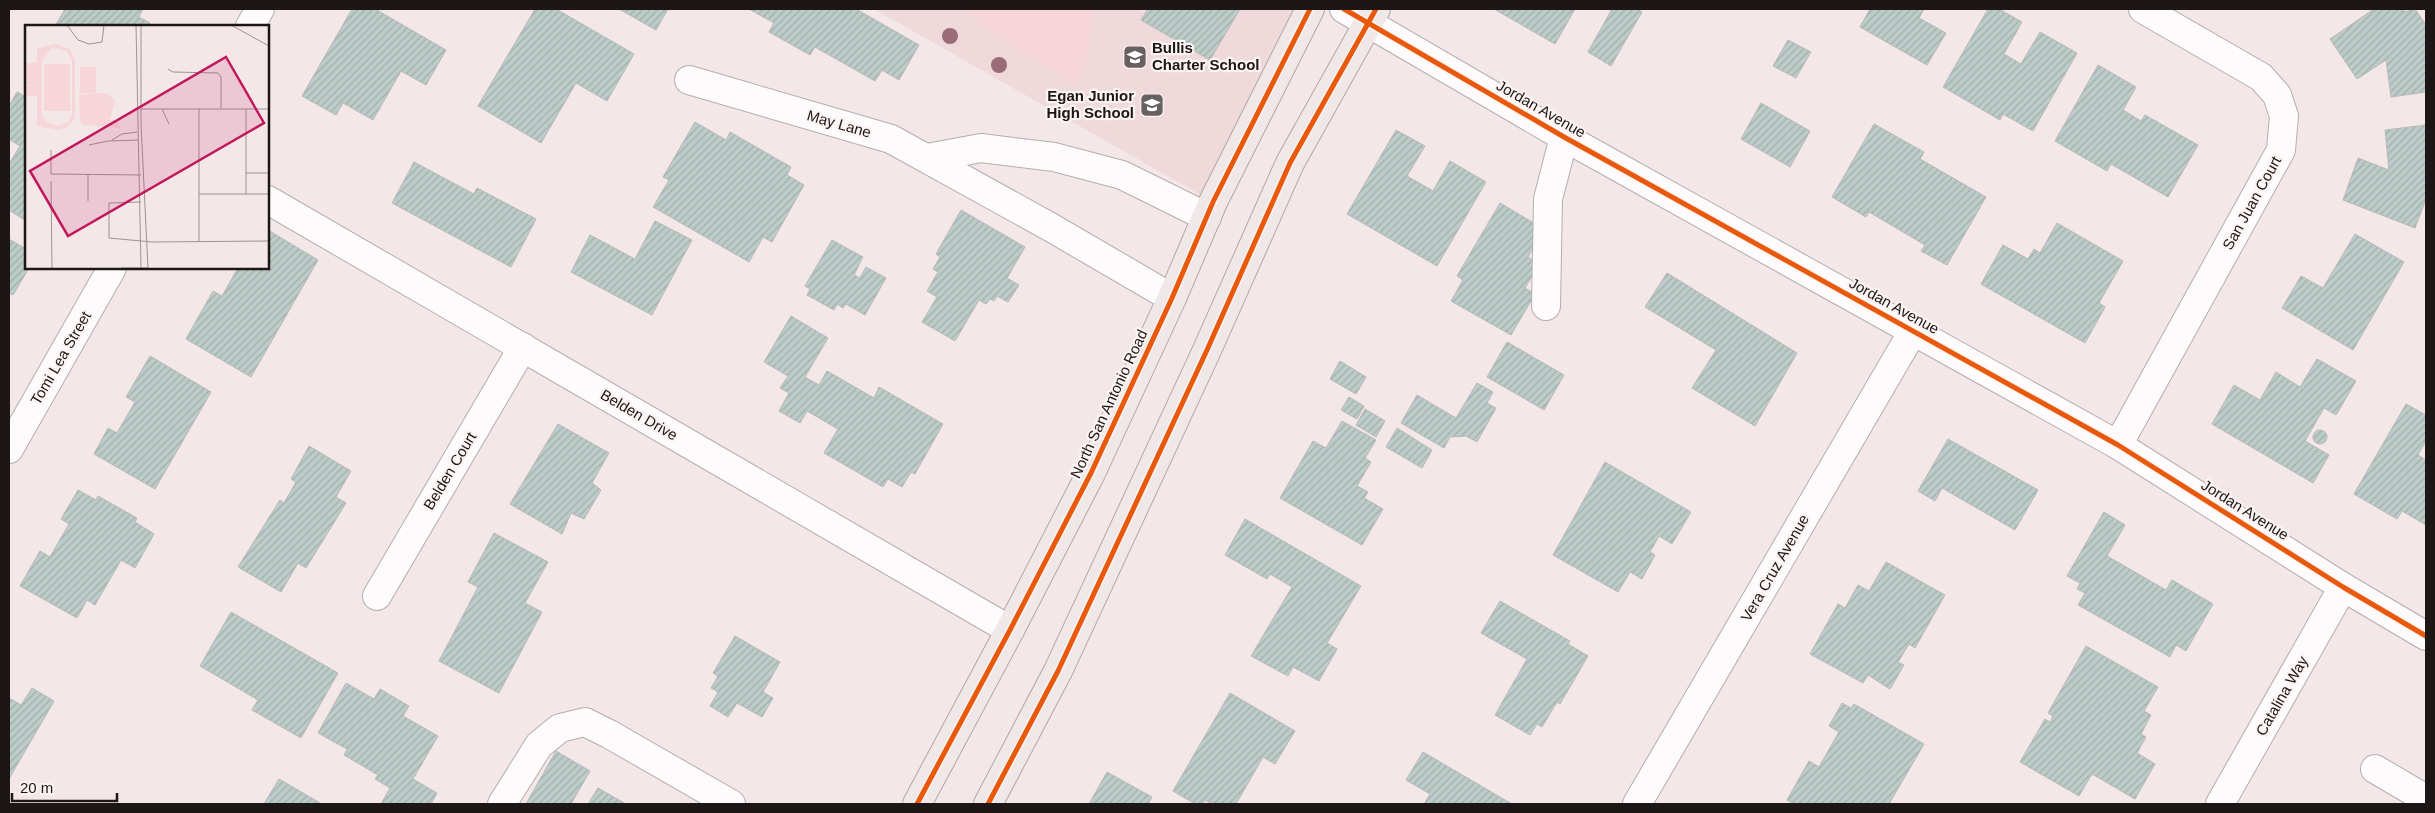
<svg xmlns="http://www.w3.org/2000/svg" width="2435" height="813" viewBox="0 0 2435 813" font-family="Arial,sans-serif">
	<defs>
		<pattern id="building-hatch" width="6" height="6" patternUnits="userSpaceOnUse" patternTransform="scale(1.25)"><rect width="6" height="6" fill="#bcccc8"/><path d="M-1 1l2-2M0 6l6-6M5 7l2-2" fill="none" stroke="#a1aeab"/></pattern>
	</defs>
	<rect width="100%" height="100%" fill="#f3e7e8"/>
	<polygon fill="#f0d9db" points="874,9 1310,9 1213,202"/>
	<polygon fill="#f7d6d9" points="970,9 1091,9 1088,61 1074,85 979,23"/>
	<g fill="url(#building-hatch)" stroke="#b9b8b8">
		<polygon points="65,9 71,11 72,9 143,9 139,17 150,23 148,26 55,26"/>
		<polygon points="352,9 375,9 446,50 426,85 401,71 373,120 343,103 336,115 302,96"/>
		<polygon points="535,9 556,9 634,54 607,101 576,83 541,143 478,106"/>
		<polygon points="619,9 668,9 656,30"/>
		<polygon points="749,9 856,9 919,45 899,80 882,70 875,81 815,47 810,55 769,32 774,23"/>
		<polygon points="1148,9 1240,9 1210,60 1141,20"/>
		<polygon points="1494,9 1575,9 1555,44"/>
		<polygon points="1612,9 1637,9 1642,12 1611,66 1588,52"/>
		<polygon points="1870,9 1924,9 1919,18 1946,33 1927,65 1860,27"/>
		<polygon points="1988,9 1999,9 2022,22 2004,54 2021,64 2040,32 2077,53 2033,131 2003,114 2000,120 1943,87"/>
		<polygon points="2374,9 2403,9 2405,12 2415,9 2426,25 2426,92 2391,97 2386,60 2357,79 2330,39"/>
		<polygon points="1788,40 1811,52 1796,78 1773,66"/>
		<polygon points="2098,65 2136,87 2123,110 2141,121 2145,115 2198,145 2168,197 2111,164 2107,171 2055,141"/>
		<polygon points="17,92 26,97 26,221 9,210 9,164 20,146 9,139 9,106"/>
		<polygon points="1761,103 1810,131 1790,167 1741,139"/>
		<polygon points="695,122 726,140 730,132 791,167 787,175 804,185 772,242 763,237 749,262 653,207 669,180 663,177"/>
		<polygon points="1874,124 1924,152 1920,159 1986,197 1947,265 1921,251 1925,245 1869,212 1866,217 1832,197"/>
		<polygon points="2426,125 2426,199 2415,228 2343,200 2358,158 2389,170 2385,130"/>
		<polygon points="1396,130 1425,146 1407,176 1433,191 1450,161 1486,182 1437,266 1347,214"/>
		<polygon points="414,162 474,194 477,188 536,219 511,267 392,203"/>
		<polygon points="1500,203 1544,229 1528,257 1539,264 1525,288 1535,294 1511,335 1451,301 1463,280 1457,276"/>
		<polygon points="961,210 1025,247 1007,278 1019,285 1008,302 997,296 994,301 990,299 986,304 979,300 955,341 922,322 937,297 927,291 938,272 933,269 940,257 936,254"/>
		<polygon points="655,221 692,240 652,315 571,272 590,235 635,259"/>
		<polygon points="2057,223 2123,261 2099,303 2105,307 2085,343 1981,284 2003,245 2028,259 2034,249 2040,253"/>
		<polygon points="268,230 318,260 251,377 186,339 213,291 222,296 238,268 268,268"/>
		<polygon points="2355,234 2404,262 2353,350 2282,308 2301,276 2323,288"/>
		<polygon points="9,239 26,249 26,268 29,268 13,295 9,293"/>
		<polygon points="832,240 863,257 854,275 860,278 866,267 886,278 865,315 846,304 843,308 837,304 834,310 807,295 810,289 805,286"/>
		<polygon points="1667,273 1797,353 1755,426 1692,388 1716,350 1645,307"/>
		<polygon points="791,316 828,338 805,377 819,385 827,371 874,398 879,387 943,424 915,474 911,472 902,487 888,479 883,487 824,453 838,429 807,411 800,423 779,411 789,393 780,388 788,376 764,362"/>
		<polygon points="1507,342 1564,375 1544,410 1487,377"/>
		<polygon points="150,356 211,392 155,489 94,454 108,428 117,433 135,402 126,397"/>
		<polygon points="2317,359 2356,381 2336,415 2324,408 2305,441 2329,455 2313,483 2212,424 2234,385 2260,400 2276,372 2300,387"/>
		<polygon points="1340,361 1366,377 1356,394 1330,379"/>
		<polygon points="1477,383 1493,392 1487,403 1496,408 1477,442 1466,436 1450,437 1444,448 1401,423 1417,395 1456,418"/>
		<polygon points="1349,397 1364,406 1357,419 1341,410"/>
		<polygon points="2406,404 2426,415 2426,441 2418,455 2426,460 2426,525 2402,511 2397,519 2354,494"/>
		<polygon points="1365,409 1385,421 1376,437 1356,425"/>
		<polygon points="1342,421 1376,440 1365,458 1371,462 1357,486 1368,492 1364,498 1383,509 1362,545 1280,498 1313,441 1326,448"/>
		<polygon points="558,424 609,453 592,483 601,490 584,519 571,513 562,534 510,504"/>
		<polygon points="1397,428 1432,450 1422,468 1386,447"/>
		<circle cx="2320" cy="437" r="7"/>
		<polygon points="1948,439 2038,490 2015,530 1942,488 1935,501 1918,491"/>
		<polygon points="309,446 351,471 336,497 346,503 306,568 298,563 281,592 238,567 280,500 284,503 296,482 291,479"/>
		<polygon points="1605,462 1691,512 1672,544 1659,536 1650,552 1655,555 1642,579 1630,572 1618,592 1553,555"/>
		<polygon points="78,490 96,500 98,496 137,518 135,522 154,534 135,568 121,560 95,605 87,600 77,618 20,586 40,551 50,557 69,524 61,519"/>
		<polygon points="2104,512 2125,525 2107,556 2166,590 2172,580 2213,604 2186,651 2176,645 2170,657 2078,605 2085,593 2077,589 2080,583 2067,576"/>
		<polygon points="1245,519 1361,586 1327,643 1337,649 1319,681 1293,667 1288,676 1251,656 1292,587 1270,574 1267,579 1225,555"/>
		<polygon points="494,533 548,562 525,603 542,612 499,693 439,661 478,587 468,582"/>
		<polygon points="1886,562 1945,595 1915,648 1909,644 1898,662 1904,665 1890,689 1868,675 1863,683 1810,654 1838,604 1845,608 1858,585 1869,591"/>
		<polygon points="1500,601 1570,641 1568,644 1588,656 1560,704 1557,702 1542,727 1537,724 1530,735 1495,715 1527,659 1481,633"/>
		<polygon points="231,612 338,673 301,738 252,710 258,700 200,666"/>
		<polygon points="735,636 780,662 763,692 773,698 762,717 737,703 728,717 710,706 718,692 711,688 718,676 713,673"/>
		<polygon points="2086,646 2158,687 2144,711 2151,715 2141,734 2146,737 2137,753 2155,764 2135,799 2092,774 2079,796 2020,762 2045,719 2050,722 2053,716 2048,713"/>
		<polygon points="346,683 374,699 380,689 409,706 403,716 438,736 413,779 437,793 431,804 381,804 390,788 375,779 378,775 344,755 347,749 318,733"/>
		<polygon points="32,688 54,701 9,779 9,698 21,705"/>
		<polygon points="1230,693 1295,731 1275,764 1263,757 1236,804 1212,804 1205,800 1203,804 1195,804 1173,791"/>
		<polygon points="1842,703 1851,708 1854,704 1924,744 1889,804 1794,804 1787,800 1809,761 1819,767 1839,732 1829,726"/>
		<polygon points="556,751 590,771 571,804 526,804"/>
		<polygon points="1423,752 1512,804 1424,804 1430,794 1406,780"/>
		<polygon points="1107,772 1152,797 1148,804 1089,804"/>
		<polygon points="279,779 322,804 264,804"/>
		<polygon points="598,788 626,804 588,804"/>
	</g>
	<g fill="none" stroke-linecap="round" stroke-linejoin="round">
		<g stroke="#b6adae" stroke-width="30">
			<g id="minor">
				<polyline points="1344,9 1564,137 2118,445 2343,587 2426,636"/>
				<polyline points="250,26 260,9"/>
				<polyline points="689,80 891,139 1052,228 1172,298"/>
				<polyline points="927,158 981,148 1054,157 1122,175 1207,217"/>
				<polyline points="268,200 1010,630"/>
				<polyline points="1546,306 1548,199 1564,137"/>
				<polyline points="2118,445 2281,150 2284,116 2277,95 2261,77 2143,9"/>
				<polyline points="9,449 112,268"/>
				<polyline points="377,596 523,347"/>
				<polyline points="2375,769 2426,799"/>
				<polyline points="502,804 539,745 560,728 585,722 609,734 731,804"/>
				<polyline points="1637,804 1913,331"/>
				<polyline points="2220,804 2343,587"/>
			</g>
		</g>
		<g stroke="#b6a4a7" stroke-width="30">
			<g id="major">
				<polyline points="917,804 1010,630 1091,473 1172,298 1213,202 1310,9"/>
				<polyline points="988,804 1058,671 1207,350 1290,163 1376,9"/>
			</g>
		</g>
		<use href="#minor" stroke="#fdfbfc" stroke-width="28"/>
		<use href="#major" stroke="#f0e7e8" stroke-width="28"/>
		<g stroke="#fcf3f3" stroke-width="8">
			<g id="cycleway">
				<polyline points="1344,9 1564,137 2118,445 2343,587 2426,636"/>
				<polyline points="917,804 1010,630 1091,473 1172,298 1213,202 1310,9"/>
				<polyline points="988,804 1058,671 1207,350 1290,163 1376,9"/>
			</g>
		</g>
		<use href="#cycleway" stroke="#e8590c" stroke-width="5"/>
	</g>
	<g fill="#9a6b78">
		<circle cx="950" cy="36" r="8"/>
		<circle cx="999" cy="65" r="8"/>
	</g>
	<defs>
		<g id="school-square" transform="scale(1.25)"><rect x="-9" y="-9" width="18" height="18" rx="4" fill="#685f60" stroke="#fcf3f3"/><path d="M0-5L7-2L0 1L-7-2ZM-4 1L0 2.5L4 1V4Q0 6-4 4Z" fill="#fff"/></g>
	</defs>
	<g fill-rule="evenodd">
		<use href="#school-square" x="1135" y="57"/>
		<use href="#school-square" x="1152" y="105"/>
	</g>
	<g text-anchor="middle" stroke-width="4.5" stroke-linejoin="round" paint-order="stroke">
		<g font-size="15" font-weight="bold" fill="#1d1616" stroke="#fcf3f3" text-anchor="start">
			<text x="1152" y="53">Bullis<tspan x="1152" dy="17">Charter School</tspan></text>
			<text x="1134" y="101" text-anchor="end">Egan Junior<tspan x="1134" dy="17">High School</tspan></text>
		</g>
		<g font-size="15" fill="#1d1616" stroke="#fcf3f3">
			<text transform="translate(1541 109) rotate(30)" y="5">Jordan Avenue</text>
			<text transform="translate(839 124) rotate(16)" y="5">May Lane</text>
			<text transform="translate(2252 203) rotate(-61)" y="5">San Juan Court</text>
			<text transform="translate(1894 306) rotate(29)" y="5">Jordan Avenue</text>
			<text transform="translate(61 358) rotate(-60)" y="5">Tomi Lea Street</text>
			<text transform="translate(1109 404) rotate(-65)" y="5">North San Antonio Road</text>
			<text transform="translate(639 415) rotate(30)" y="5">Belden Drive</text>
			<text transform="translate(450 471) rotate(-59)" y="5">Belden Court</text>
			<text transform="translate(2245 510) rotate(32)" y="5">Jordan Avenue</text>
			<text transform="translate(1775 568) rotate(-60)" y="5">Vera Cruz Avenue</text>
			<text transform="translate(2282 696) rotate(-60)" y="5">Catalina Way</text>
		</g>
	</g>
	<g transform="translate(25 25)">
		<rect width="244" height="244" fill="#f3e7e8"/>
		<path d="M 30,19 L 45,24 L 50,36 L 50,93 L 42,102 L 34,105 L 12,101 L 12,71 L 0,71 L 0,61 L 12,61 L 0,60 L 0,38 L 12,38 L 12,23 ZM 27,23 L 41,26 L 47,35 L 47,90 L 43,97 L 33,101 L 21,97 L 17,89 L 17,35 ZM 19,39 L 45,39 L 45,86 L 19,86 ZM 55,42 L 71,42 L 71,68 L 55,68 ZM 81,68 L 90,75 L 85,95 L 93,95 L 95,103 L 58,100 L 55,97 L 54,69 Z" fill="#f7d6d9" fill-rule="evenodd"/>
		<path fill="none" stroke="#9d9394" stroke-width="1" d="M 42,0 L 53,15 L 64,19 L 77,17 L 79,0M 111,0 L 116,243M 116,0 L 116,99 L 123,243M 206,0 L 244,21M 143,44 L 148,47 L 193,48 L 196,52 L 196,83M 115,84 L 244,84M 137,84 L 144,99M 221,84 L 221,169M 87,115 L 97,109 L 112,107M 64,120 L 83,116 L 113,115M 26,125 L 26,149 L 116,150M 221,148 L 244,148M 26,156 L 27,243M 174,169 L 244,169M 63,176 L 63,149M 116,177 L 84,178 L 84,213 L 127,217 L 244,216M 174,216 L 174,83M 97,243 L 123,243"/>
		<path fill="#c2185b" fill-opacity="0.15" stroke="#c2185b" stroke-width="2.5" d="M 201,32 L 239,98 L 43,211 L 5,146 Z"/>
		<rect width="244" height="244" fill="none" stroke="#1d1616" stroke-width="2.5"/>
	</g>
	<rect width="2435" height="813" fill="none" stroke="#1d1616" stroke-width="20"/>
	<path d="M12 793v8h105v-8" fill="none" stroke="#1d1616" stroke-width="2.5"/>
	<text x="20" y="793" font-size="15" fill="#1d1616" stroke="#fcf3f3" stroke-width="4" paint-order="stroke">20 m</text>
</svg>
